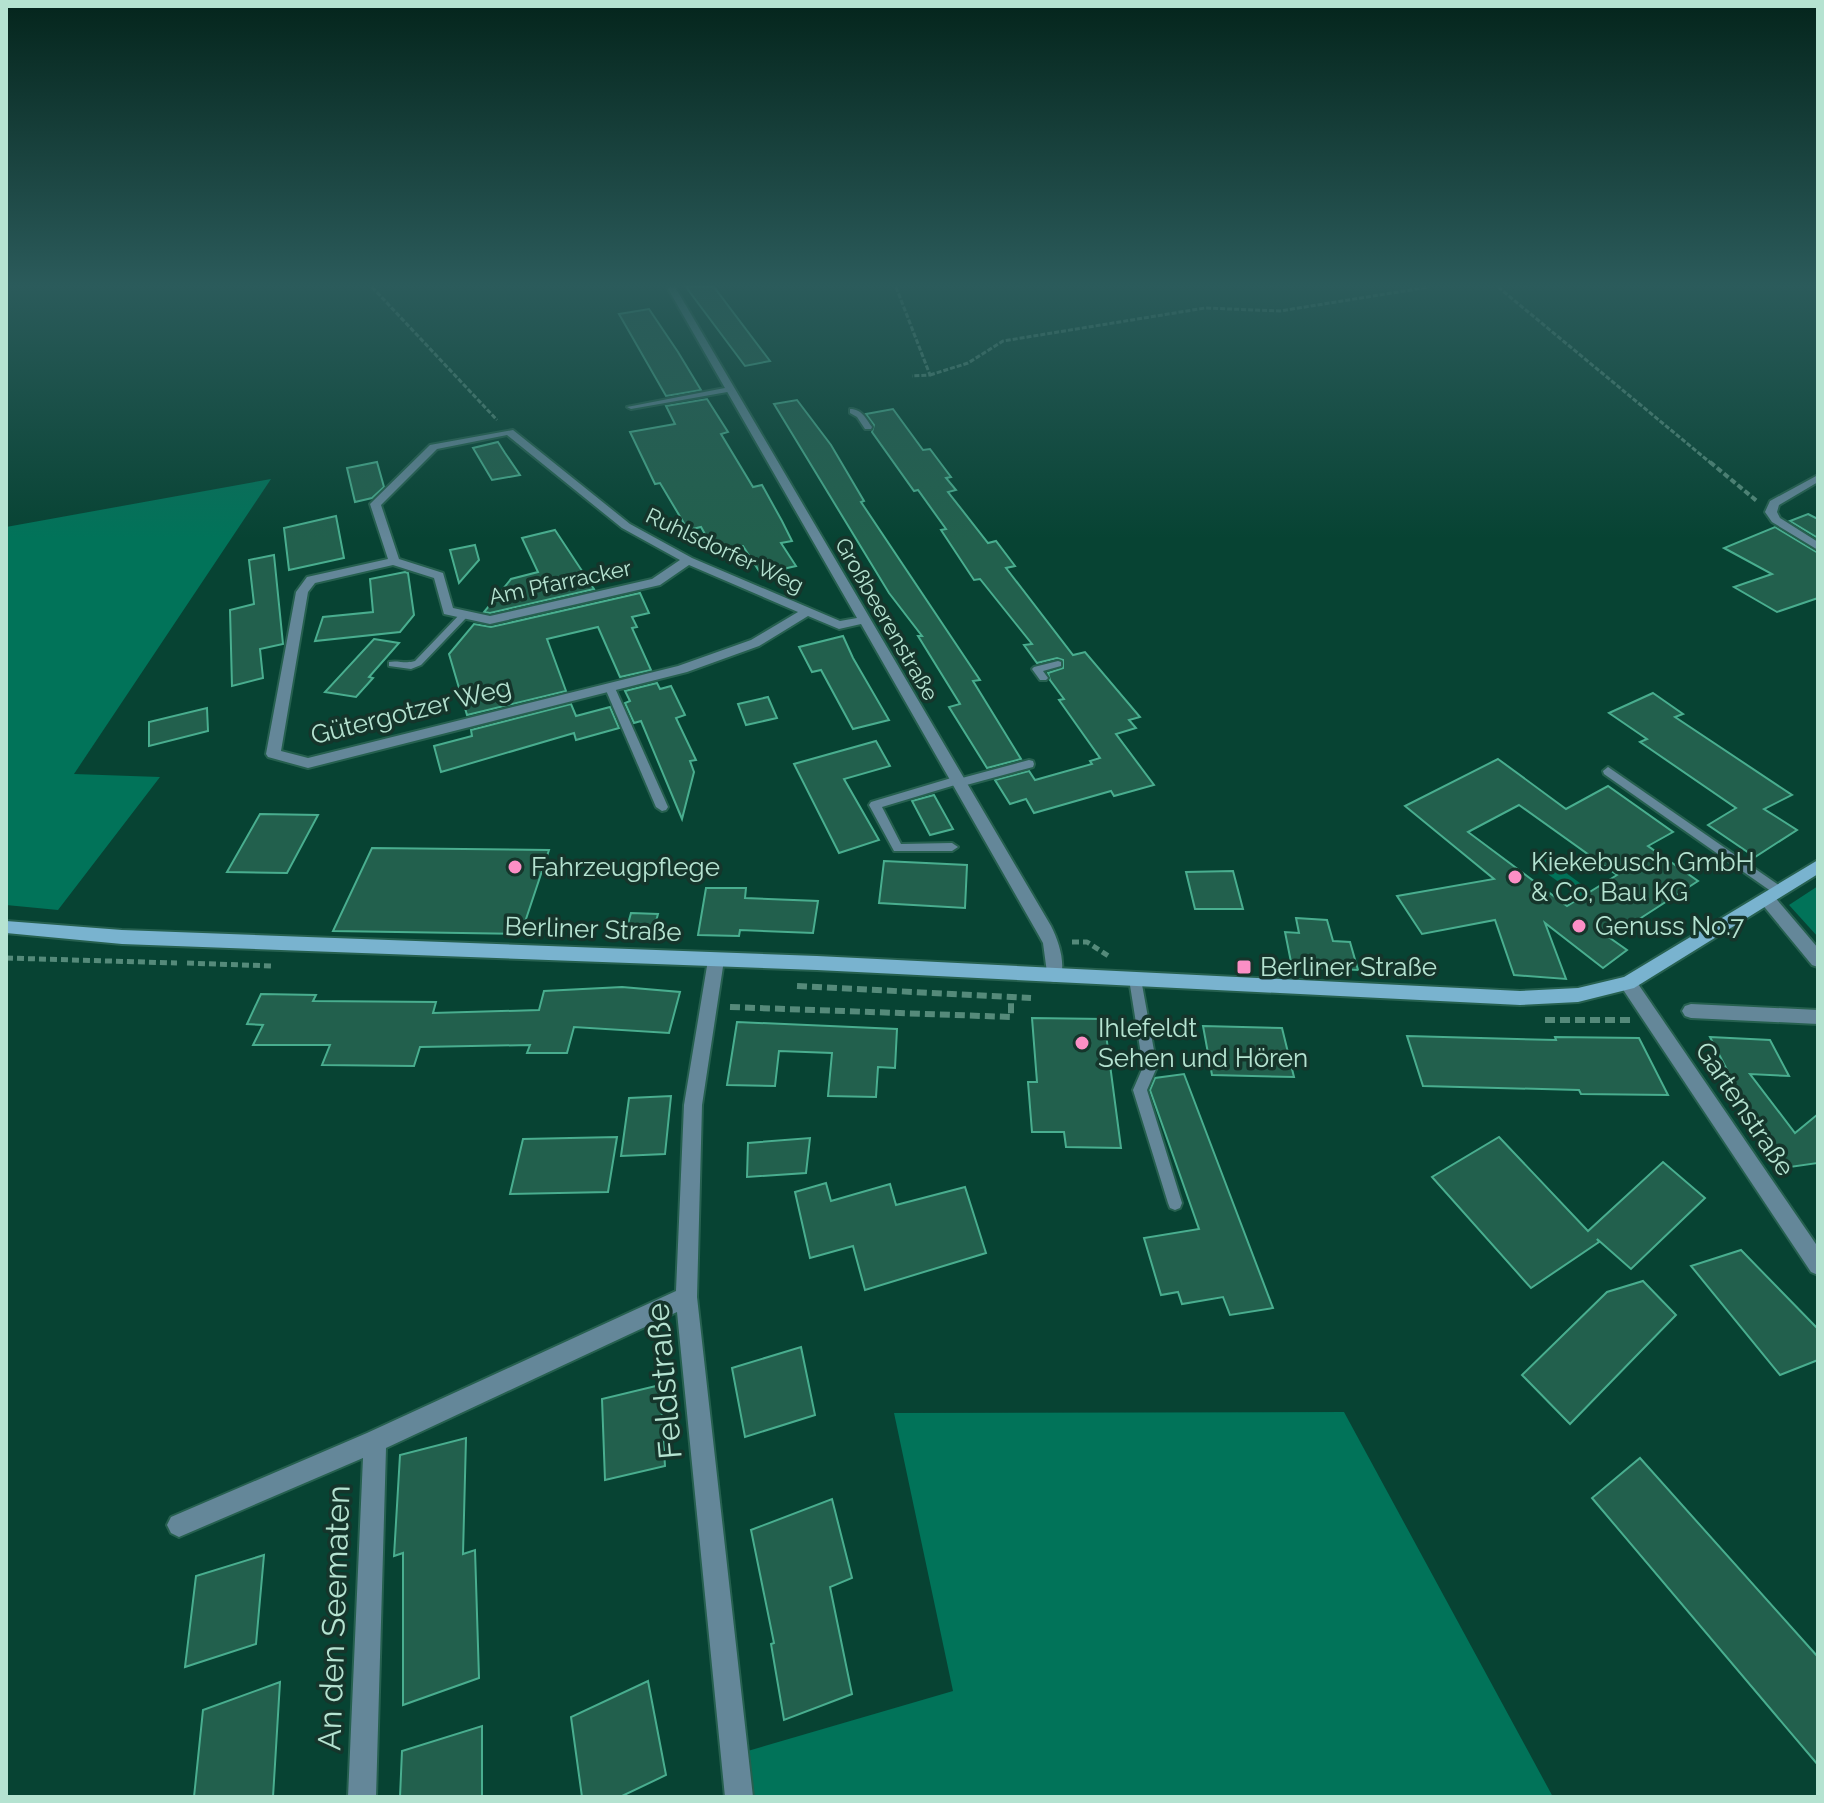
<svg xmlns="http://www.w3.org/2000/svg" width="1824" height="1803" viewBox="0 0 1824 1803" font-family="Raleway,sans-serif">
	<rect width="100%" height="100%" fill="#074333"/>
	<g fill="#017359">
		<polygon points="271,479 74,774 160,777 58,910 6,905 6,527"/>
		<polygon points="1540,854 1584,886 1594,897 1587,902 1532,863 1533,857"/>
		<polygon points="1818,886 1818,937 1789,905"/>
		<polygon points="1344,1412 1553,1797 739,1797 734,1755 953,1691 894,1413"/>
	</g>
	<g fill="#22604d" stroke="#49ae8f" stroke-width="2" fill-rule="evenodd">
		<polygon points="686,287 714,287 770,361 745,366"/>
		<polygon points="649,309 678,352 701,390 666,396 619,314"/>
		<polygon points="707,399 728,432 721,434 753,487 762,485 782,521 792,541 781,543 796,566 761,574 743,546 715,552 701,527 688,530 660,483 655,484 630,432 675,424 666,406"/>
		<polygon points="797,400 831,445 864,501 861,502 980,680 973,681 1021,759 987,768 949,707 960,704 918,636 922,636 889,593 774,404"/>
		<polygon points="893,409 923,450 930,449 951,477 946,478 956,490 948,492 988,543 996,541 1015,566 1006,568 1073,655 1085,652 1140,717 1129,720 1136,728 1116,734 1154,785 1114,796 1111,791 1034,813 1026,799 1010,804 995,780 1029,771 1035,780 1092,764 1090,761 1100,758 1059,700 1064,699 1050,680 1048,673 1063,668 1063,660 1057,658 1037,663 1024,645 1032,644 980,579 974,580 941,530 946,529 918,490 914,491 872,432 874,425 866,414"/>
		<polygon points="498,442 505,453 520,475 492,480 473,448"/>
		<polygon points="377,462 384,487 372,498 355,502 347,468"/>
		<polygon points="1808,514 1818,519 1818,538 1790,521"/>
		<polygon points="336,516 344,558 289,570 284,528"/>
		<polygon points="1775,527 1818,553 1818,598 1777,612 1734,587 1772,574 1724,548"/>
		<polygon points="555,530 594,589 490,613 484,612 511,579 538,572 522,538"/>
		<polygon points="475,545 479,560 459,583 450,550"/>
		<polygon points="274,555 283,644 260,649 263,678 232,686 230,610 254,604 249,560"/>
		<polygon points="405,572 408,573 414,615 400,632 315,641 323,617 373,612 370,579"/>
		<polygon points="640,593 649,613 632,617 637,627 632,628 651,670 620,677 598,627 547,639 566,691 467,715 449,654 474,624 491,627"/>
		<polygon points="843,636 853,658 889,720 853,729 821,670 812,672 799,647"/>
		<polygon points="374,639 399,643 369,677 373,678 356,697 325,692"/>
		<polygon points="657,683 660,689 671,686 685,715 676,718 696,760 690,761 694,772 682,819 641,721 634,723 625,703 630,701 625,691"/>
		<polygon points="1653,693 1683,714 1675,717 1792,795 1764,809 1797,830 1755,857 1708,825 1736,808 1640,742 1647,739 1609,713"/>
		<polygon points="768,697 777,718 746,725 738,704"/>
		<polygon points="571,704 576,716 610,707 619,728 576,740 574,733 441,772 434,746 472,736 471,730"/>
		<polygon points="207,708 208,731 149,746 149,722"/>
		<polygon points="876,741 890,766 844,779 879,840 839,853 794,764"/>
		<path d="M 1498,759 L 1566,809 L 1608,786 L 1673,832 L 1648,846 L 1698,881 L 1610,938 L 1627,950 L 1603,968 L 1545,923 L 1566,979 L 1514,975 L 1495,920 L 1422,934 L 1397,896 L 1494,879 L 1405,806 ZM 1519,805 L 1617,875 L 1567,906 L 1468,832 Z"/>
		<polygon points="934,795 953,829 930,835 912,801"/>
		<polygon points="260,814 318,815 287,873 227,872"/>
		<polygon points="372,848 549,850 521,934 333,931"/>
		<polygon points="884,861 967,865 965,908 879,903"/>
		<polygon points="1233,871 1243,909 1195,909 1186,872"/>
		<polygon points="706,888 746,888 745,898 818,901 813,933 740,930 739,936 698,935"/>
		<polygon points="631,913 658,914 652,936 625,935"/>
		<polygon points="1296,918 1327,920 1333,941 1350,942 1358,970 1292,967 1285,932 1299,933"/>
		<polygon points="622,987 680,992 669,1033 574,1027 567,1053 527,1053 530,1045 420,1047 414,1066 322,1065 330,1045 253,1045 263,1025 247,1024 261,994 316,995 313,1001 436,1002 433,1013 539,1010 544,991"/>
		<polygon points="1032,1018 1104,1019 1121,1148 1066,1147 1064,1132 1032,1132 1028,1082 1037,1082"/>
		<polygon points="737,1022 897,1029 895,1068 878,1067 876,1097 828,1096 832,1053 779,1051 775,1086 727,1085"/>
		<polygon points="1203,1026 1282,1028 1294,1077 1212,1075"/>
		<polygon points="1407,1036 1556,1040 1555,1037 1639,1038 1668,1095 1581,1094 1579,1090 1423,1086"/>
		<polygon points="1710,1037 1770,1040 1789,1076 1750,1074 1795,1133 1818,1114 1818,1163 1790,1167 1733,1092 1738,1091"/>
		<polygon points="1184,1074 1273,1308 1230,1315 1223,1297 1182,1304 1178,1292 1161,1295 1144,1238 1199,1229 1150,1090 1155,1078"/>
		<polygon points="671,1096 665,1154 621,1156 629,1098"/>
		<polygon points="617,1137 608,1192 510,1194 523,1139"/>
		<polygon points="1499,1137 1588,1231 1663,1162 1705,1198 1631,1269 1597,1239 1599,1242 1531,1288 1432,1177"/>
		<polygon points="810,1138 806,1173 747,1177 748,1143"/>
		<polygon points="826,1183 831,1201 890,1184 896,1205 965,1187 986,1253 865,1290 853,1246 810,1258 795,1192"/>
		<polygon points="1741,1250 1818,1329 1818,1360 1780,1375 1691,1266"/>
		<polygon points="1643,1281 1676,1315 1570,1424 1522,1375 1607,1292"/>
		<polygon points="801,1347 815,1415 745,1437 732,1368"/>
		<polygon points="660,1385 665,1466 605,1480 602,1399"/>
		<polygon points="466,1438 463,1554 475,1550 479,1678 403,1705 403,1553 394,1556 400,1455"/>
		<polygon points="1640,1458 1818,1657 1818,1765 1592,1498"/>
		<polygon points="832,1499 852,1578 830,1587 852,1694 784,1720 771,1644 774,1643 751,1530"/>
		<polygon points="264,1555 256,1644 185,1667 196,1576"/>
		<polygon points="648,1681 666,1775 620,1797 582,1797 571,1717"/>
		<polygon points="280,1682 273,1797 194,1797 203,1710"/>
		<polygon points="482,1726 482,1797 400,1797 402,1751"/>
	</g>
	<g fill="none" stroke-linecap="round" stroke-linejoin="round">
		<g stroke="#26604f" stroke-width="4">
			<g id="lane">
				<polygon points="730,387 733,387 733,391 631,409 627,407"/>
				<path d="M 850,409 C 862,409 866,419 872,427 L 871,429 L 865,429 L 857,417 L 850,413 Z"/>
				<path d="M 464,612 L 469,615 L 467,617 L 421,665 L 411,669 L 389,666 L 389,662 C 397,660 406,664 415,661 L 461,613 Z"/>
				<polygon points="1058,661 1061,662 1061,666 1043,671 1048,678 1046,680 1040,680 1032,669 1034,667"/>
				<polygon points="610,685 615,688 668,807 666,810 662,811 656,807 605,688"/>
				<polygon points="1029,760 1033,761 1034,764 1033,767 959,787 955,785 882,807 901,844 952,843 958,847 952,851 894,851 869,805 871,802 958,776 962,778"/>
				<polygon points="1608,767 1783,888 1785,891 1783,894 1775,894 1604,774 1603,771"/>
				<polygon points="1135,974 1140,975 1141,979 1157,1067 1147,1090 1182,1203 1180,1208 1175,1210 1170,1208 1168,1203 1133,1090 1143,1067 1129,979 1130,975"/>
			</g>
		</g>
		<g stroke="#26604f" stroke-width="4">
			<g id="street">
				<path d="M 667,287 L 675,287 L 1051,926 C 1059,942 1066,963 1060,980 L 1054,982 L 1048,980 L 1043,943 L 1038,934 L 861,624 L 839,629 L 808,616 L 759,646 L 687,672 L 308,768 L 268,757 L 266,754 L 296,592 L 307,577 L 388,559 L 370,504 L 430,445 L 513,430 L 630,524 L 692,558 L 840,621 L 857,618 ZM 507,435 L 622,528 L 680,560 L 652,579 L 490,616 L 453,608 L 443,573 L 399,559 L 381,505 L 437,449 ZM 393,565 L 434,578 L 444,614 L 490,624 L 660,585 L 689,565 L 798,612 L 751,640 L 678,666 L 308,758 L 281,751 L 308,592 L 315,583 Z"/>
				<polygon points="1818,475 1818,482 1779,505 1777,512 1780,518 1818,542 1818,550 1772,522 1765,512 1770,501"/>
				<polygon points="1767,893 1773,895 1818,948 1818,967 1812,965 1761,903 1759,899 1761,895"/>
				<polygon points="716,953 722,955 724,960 702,1105 697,1297 753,1797 725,1797 677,1312 386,1448 376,1797 348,1797 363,1458 179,1537 171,1533 167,1525 171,1517 367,1433 676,1291 684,1105 708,960 710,955"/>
				<polygon points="1628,976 1634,978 1818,1247 1818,1275 1811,1272 1622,988 1619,983 1622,978"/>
				<polygon points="1691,1004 1818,1010 1818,1024 1691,1018 1685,1016 1682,1011 1685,1006"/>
			</g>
		</g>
		<g stroke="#26604f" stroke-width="4">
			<polygon id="secondary" points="1818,860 1818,874 1634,988 1578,1002 1520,1005 817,970 122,944 6,933 6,921 122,930 817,956 1520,991 1578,988 1624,977"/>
		</g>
		<g stroke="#558a7a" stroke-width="3" stroke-dasharray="5 2" stroke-linecap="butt">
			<polyline points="372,287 497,420"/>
			<polyline points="896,287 930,375 912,376"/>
			<polyline points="1498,287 1712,464"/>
			<polyline points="930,375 968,363 1003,341 1205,308 1280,311 1429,287"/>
		</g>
		<polyline stroke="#558a7a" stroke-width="4" stroke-dasharray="6 3" stroke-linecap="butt" points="1710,462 1758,502"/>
		<g stroke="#558a7a" stroke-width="5" stroke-dasharray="7 4" stroke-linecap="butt">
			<polyline points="1072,942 1087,942 1110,957"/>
			<polyline points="6,958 177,963"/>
			<polyline points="187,963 273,966"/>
		</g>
		<g stroke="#558a7a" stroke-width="6" stroke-dasharray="10 5" stroke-linecap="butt">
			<polyline points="797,986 1031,998"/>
			<polyline points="730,1007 1011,1017 1011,997"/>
			<polyline points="1545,1020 1630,1020"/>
		</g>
		<use href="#lane" fill="#648799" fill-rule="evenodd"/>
		<use href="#street" fill="#648799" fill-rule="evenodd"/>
		<use href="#secondary" fill="#79b3cf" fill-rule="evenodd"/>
	</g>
	<linearGradient id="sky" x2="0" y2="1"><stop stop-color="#04251c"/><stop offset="0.53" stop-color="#2b5b5b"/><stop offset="1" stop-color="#2b5b5b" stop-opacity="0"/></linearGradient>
	<rect width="1824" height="539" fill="url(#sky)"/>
	<g fill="#fb8fc5" stroke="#15352b" stroke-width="3">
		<circle cx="515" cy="867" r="8"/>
		<circle cx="1515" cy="877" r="8"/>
		<circle cx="1579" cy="926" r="8"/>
		<rect x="1236" y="959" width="16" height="16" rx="4"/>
		<circle cx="1082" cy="1043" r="8"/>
	</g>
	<g text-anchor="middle" stroke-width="7" stroke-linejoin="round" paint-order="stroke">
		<g font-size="22" fill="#b5e3d1" stroke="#15352b">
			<text transform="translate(725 550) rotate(25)" y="8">Ruhlsdorfer Weg</text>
			<text transform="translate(560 582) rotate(-12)" y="8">Am Pfarracker</text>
			<text transform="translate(887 619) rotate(60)" y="8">Großbeerenstraße</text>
		</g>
		<g font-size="26" fill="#b5e3d1" stroke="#15352b">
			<text transform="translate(411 711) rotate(-14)" y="9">Gütergotzer Weg</text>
			<text transform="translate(593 929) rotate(2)" y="9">Berliner Straße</text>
			<text transform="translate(1745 1109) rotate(56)" y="9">Gartenstraße</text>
		</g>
		<g font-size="26" fill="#b5e3d1" stroke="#15352b" text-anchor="start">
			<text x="1531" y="871">Kiekebusch GmbH<tspan x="1531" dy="30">&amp; Co, Bau KG</tspan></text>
			<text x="531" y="876">Fahrzeugpflege</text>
			<text x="1595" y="935">Genuss No.7</text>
			<text x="1260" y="976">Berliner Straße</text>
			<text x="1098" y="1037">Ihlefeldt<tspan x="1098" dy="30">Sehen und Hören</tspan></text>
		</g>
		<g font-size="32" fill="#b5e3d1" stroke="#15352b">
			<text transform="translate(664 1381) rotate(-95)" y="11">Feldstraße</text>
			<text transform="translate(334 1618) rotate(-88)" y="11">An den Seematen</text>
		</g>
	</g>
	<rect width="1824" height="1803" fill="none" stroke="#b5e3d1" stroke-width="16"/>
</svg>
